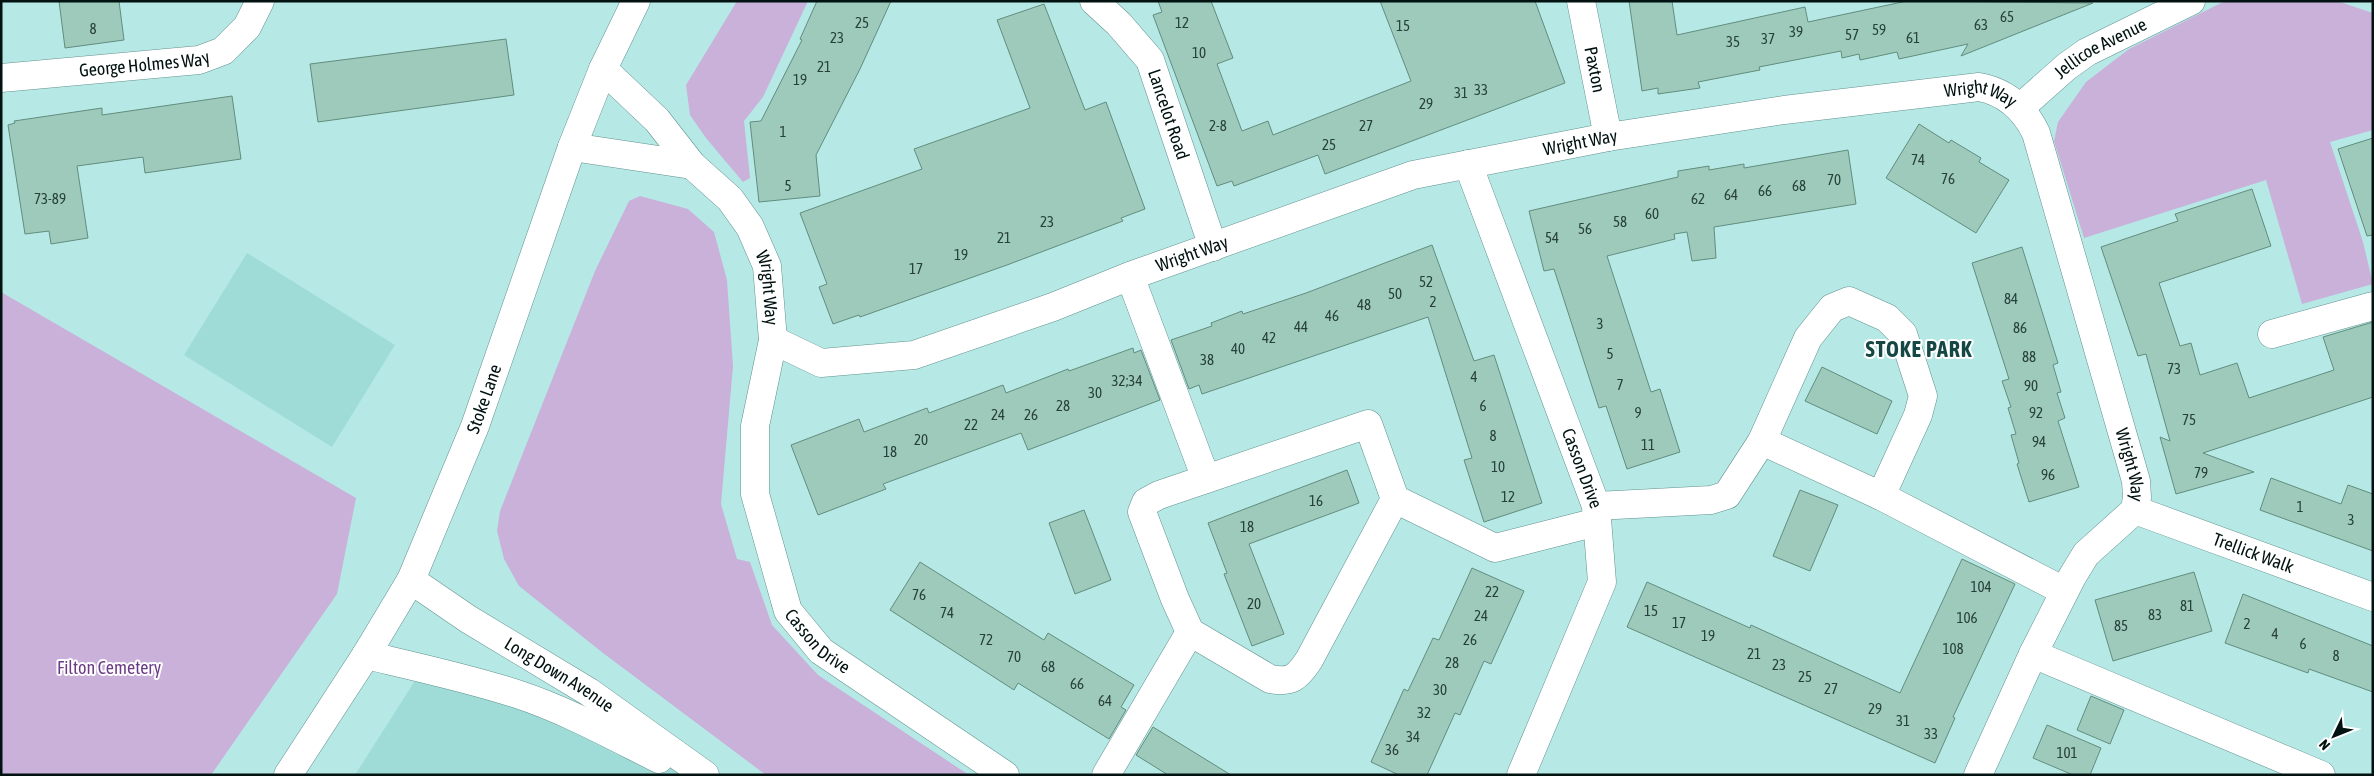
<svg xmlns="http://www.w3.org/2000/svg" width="2374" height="776" viewBox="0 0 2374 776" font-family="'Asap Condensed',sans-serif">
	<rect width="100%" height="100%" fill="#b6e9e6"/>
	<g fill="#9fdcd8">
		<polygon points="247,253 395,345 332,447 184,355"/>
		<polygon points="423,668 692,775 355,775"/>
	</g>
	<g fill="#c9b1da">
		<polygon points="737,1 808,1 763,97 744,121 750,178 743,182 706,138 690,115 686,85"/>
		<polygon points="2228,1 2337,1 2373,13 2373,130 2330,142 2363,242 2373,284 2302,304 2266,180 2084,238 2054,141 2058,122 2086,82 2129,49 2221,3"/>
		<polygon points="640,196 688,209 714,232 727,280 733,366 721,504 737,559 750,562 772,625 818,675 969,775 766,775 603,653 519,586 504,559 497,531 500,511 595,271 629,201"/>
		<polygon points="1,292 356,498 337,594 211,775 1,775"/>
	</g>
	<g fill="#9dcaba" stroke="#628d7e">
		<polygon points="59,1 119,1 124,40 65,48"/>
		<polygon points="817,1 891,1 860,69 816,155 820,196 759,202 750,122 761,121 802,40 800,39"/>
		<polygon points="1158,1 1211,1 1233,58 1217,64 1242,131 1268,121 1273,135 1411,81 1380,1 1535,1 1565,83 1325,174 1318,155 1234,186 1232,181 1217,186 1153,15 1162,12"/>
		<polygon points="1629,1 1672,1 1677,35 1805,7 1808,22 1907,1 2093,3 1961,56 1968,44 1899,59 1897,52 1860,60 1859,54 1842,58 1841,51 1759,67 1760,70 1698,82 1700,88 1658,94 1658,88 1642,91"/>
		<polygon points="1044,4 1085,110 1106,102 1145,209 1121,218 1123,221 1007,265 860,317 859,315 833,324 819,287 827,284 800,213 922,169 914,149 1030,108 997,20"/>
		<polygon points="506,39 514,95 318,122 310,64"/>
		<polygon points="232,96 241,159 145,173 143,157 77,166 88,238 51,244 49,231 25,234 8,125 15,123 14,121 102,108 102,115"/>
		<polygon points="1919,124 1949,143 1951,140 1981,158 1979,162 2009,180 1976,233 1886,178"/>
		<polygon points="2373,138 2373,235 2367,236 2338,149"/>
		<polygon points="1848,150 1856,204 1714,227 1716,258 1692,261 1687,232 1674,234 1675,239 1607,256 1651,392 1660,389 1680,452 1627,469 1606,406 1599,408 1554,269 1544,271 1529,211 1678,177 1678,171 1709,166 1709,170 1744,164 1744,168"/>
		<polygon points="2252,189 2271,246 2159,283 2180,346 2191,343 2200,375 2237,363 2249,398 2334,370 2323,337 2373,322 2373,397 2203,453 2254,472 2176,494 2160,437 2170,441 2146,354 2138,356 2101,247 2178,221 2175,214"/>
		<polygon points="1432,245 1474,361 1494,355 1542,503 1484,522 1464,460 1472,458 1428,317 1202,394 1199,385 1189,389 1171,340 1212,326 1211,323 1242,311 1243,314 1306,293"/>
		<polygon points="2022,247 2058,363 2053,365 2061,392 2057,393 2065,418 2058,421 2079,487 2029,502 2017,464 2019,463 2011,435 2016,434 2008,408 2011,407 2002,381 2009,379 1972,263"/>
		<polygon points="1133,348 1134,353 1141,350 1160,400 1028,450 1021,433 883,484 886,489 818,515 791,445 859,419 864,432 927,408 929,413 1003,385 1006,393 1068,369 1069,371"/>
		<polygon points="1822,367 1892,401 1877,434 1805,401"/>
		<polygon points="1347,470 1359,503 1249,544 1284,634 1252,646 1224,574 1227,573 1208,523"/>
		<polygon points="2271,478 2341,504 2348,485 2373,494 2373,551 2260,510"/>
		<polygon points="1800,490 1838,505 1810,571 1773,556"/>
		<polygon points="1084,510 1111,580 1075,594 1049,523"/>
		<polygon points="1962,559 2015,584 1953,717 1955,718 1935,763 1627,627 1647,582 1750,628 1751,625 1900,693"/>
		<polygon points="920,562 1044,640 1048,633 1134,685 1121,707 1126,710 1109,739 1018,683 1014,690 890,610"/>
		<polygon points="1472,568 1524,591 1491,664 1484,661 1460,715 1455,713 1427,775 1399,775 1371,762 1404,689 1408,691 1433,638 1439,640"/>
		<polygon points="2194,572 2212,631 2113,661 2095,600"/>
		<polygon points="2243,594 2373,646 2373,692 2309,669 2308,673 2225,643"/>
		<polygon points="2091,696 2124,710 2110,744 2077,730"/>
		<polygon points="2047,725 2101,748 2090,775 2073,775 2033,758"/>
		<polygon points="1153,727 1231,775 1168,775 1136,755"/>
	</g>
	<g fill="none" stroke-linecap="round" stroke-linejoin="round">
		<g stroke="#61928f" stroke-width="29">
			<g id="minor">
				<path id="s1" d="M 1094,1 L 1119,24 L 1150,60 L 1213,247"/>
				<path id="s2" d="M 1581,1 L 1608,137"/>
				<path id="s3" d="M 603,69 L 657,120 L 692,165 L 730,199 L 750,227 L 767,266 L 773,340 L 821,363 L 914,355 L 1053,307 L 1130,276 L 1413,175 L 1608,137 L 1784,110 L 1979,87 C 2006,92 2024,108 2036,133 L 2136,481 L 2137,497 L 2135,510 L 2086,554 L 2072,577 L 2033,654 L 1978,775"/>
				<path id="s4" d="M 1,78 L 199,60 L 223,51 L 247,27 L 260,1"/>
				<path id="s5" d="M 2020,108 L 2066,67 L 2087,52 L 2191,1"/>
				<polyline points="572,147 692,165"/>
				<path id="s6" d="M 1468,164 L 1596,506 L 1602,582 L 1521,775"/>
				<polyline points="1130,276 1206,479"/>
				<polyline points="2272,334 2373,306"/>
				<path id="s7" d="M 773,340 L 755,426 L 755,494 L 788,611 L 821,651 L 1005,775"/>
				<polyline points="1762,441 1881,496 2064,591"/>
				<path d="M 1395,499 L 1309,660 C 1297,678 1291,683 1270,679 L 1190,632 L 1175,599 L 1142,512 L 1146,502 L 1159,495 L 1368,424 L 1395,499 L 1495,548 L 1597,522"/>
				<polyline points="1596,506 1711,500 1727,495 1762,441 1808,338 1832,308 1849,301 1887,318 1903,334 1923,396 1918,415 1881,496"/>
				<path id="s8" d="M 2135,510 L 2373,597"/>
				<polyline points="2033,654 2321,775"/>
				<polyline points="1106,775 1190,632"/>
			</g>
		</g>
		<g stroke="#61928f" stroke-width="29">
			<g id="tertiary">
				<path id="s9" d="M 411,580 L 468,619 L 589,692 L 705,775"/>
				<path d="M 366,655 C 417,667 468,678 517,694 C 566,710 613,736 659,759"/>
				<path id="s10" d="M 288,775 L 366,655 L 411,580 L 475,426 L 572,147 L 603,69 L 636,1"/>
			</g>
		</g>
		<use href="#minor" stroke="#fff" stroke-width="28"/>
		<use href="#tertiary" stroke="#fff" stroke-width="28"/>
	</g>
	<g text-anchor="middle" stroke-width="4" stroke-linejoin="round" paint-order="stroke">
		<g font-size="15" fill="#28403b">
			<text x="2007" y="22">65</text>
			<text x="862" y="28">25</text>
			<text x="1182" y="28">12</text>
			<text x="1981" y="30">63</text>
			<text x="1403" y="31">15</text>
			<text x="93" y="34">8</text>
			<text x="1879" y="35">59</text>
			<text x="1796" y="37">39</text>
			<text x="1852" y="40">57</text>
			<text x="837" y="43">23</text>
			<text x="1913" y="43">61</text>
			<text x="1768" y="44">37</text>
			<text x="1733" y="47">35</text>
			<text x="1199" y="58">10</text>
			<text x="824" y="72">21</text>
			<text x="800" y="85">19</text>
			<text x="1481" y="95">33</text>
			<text x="1461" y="98">31</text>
			<text x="1426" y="109">29</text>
			<text x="1218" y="131">2-8</text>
			<text x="1366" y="131">27</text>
			<text x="783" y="137">1</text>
			<text x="1329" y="150">25</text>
			<text x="1918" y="165">74</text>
			<text x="1948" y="184">76</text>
			<text x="1834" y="185">70</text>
			<text x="788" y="191">5</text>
			<text x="1799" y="191">68</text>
			<text x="1765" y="196">66</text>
			<text x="1731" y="200">64</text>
			<text x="50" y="204">73-89</text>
			<text x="1698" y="204">62</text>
			<text x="1652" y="219">60</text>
			<text x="1047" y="227">23</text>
			<text x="1620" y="227">58</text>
			<text x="1585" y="234">56</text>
			<text x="1004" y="243">21</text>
			<text x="1552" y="243">54</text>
			<text x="961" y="260">19</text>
			<text x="916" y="274">17</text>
			<text x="1426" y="287">52</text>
			<text x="1395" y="299">50</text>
			<text x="2011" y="304">84</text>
			<text x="1433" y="307">2</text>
			<text x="1364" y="310">48</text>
			<text x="1332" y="321">46</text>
			<text x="1600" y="329">3</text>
			<text x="1301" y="332">44</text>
			<text x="2020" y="333">86</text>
			<text x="1269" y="343">42</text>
			<text x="1238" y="354">40</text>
			<text x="1610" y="359">5</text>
			<text x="2029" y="362">88</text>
			<text x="1207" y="365">38</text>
			<text x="2174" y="374">73</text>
			<text x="1474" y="382">4</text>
			<text x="1127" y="386">32;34</text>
			<text x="1620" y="390">7</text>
			<text x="2031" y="391">90</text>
			<text x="1095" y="398">30</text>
			<text x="1063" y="411">28</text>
			<text x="1483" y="411">6</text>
			<text x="1638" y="418">9</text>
			<text x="2036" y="418">92</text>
			<text x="998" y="420">24</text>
			<text x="1031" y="420">26</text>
			<text x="2189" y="425">75</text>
			<text x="971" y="430">22</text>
			<text x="1493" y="441">8</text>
			<text x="921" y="445">20</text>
			<text x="2039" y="447">94</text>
			<text x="1648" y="450">11</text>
			<text x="890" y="457">18</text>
			<text x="1498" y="472">10</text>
			<text x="2201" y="478">79</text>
			<text x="2048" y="480">96</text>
			<text x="1508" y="502">12</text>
			<text x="1316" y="506">16</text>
			<text x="2300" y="512">1</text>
			<text x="2351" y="525">3</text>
			<text x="1247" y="532">18</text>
			<text x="1981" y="592">104</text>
			<text x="1492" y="597">22</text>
			<text x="919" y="600">76</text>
			<text x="1254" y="609">20</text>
			<text x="2187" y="611">81</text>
			<text x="1651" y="616">15</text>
			<text x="947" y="618">74</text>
			<text x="2155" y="620">83</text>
			<text x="1481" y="621">24</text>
			<text x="1967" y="623">106</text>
			<text x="1679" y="628">17</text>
			<text x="2247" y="629">2</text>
			<text x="2121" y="631">85</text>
			<text x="2275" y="639">4</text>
			<text x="1708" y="641">19</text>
			<text x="986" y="645">72</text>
			<text x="1470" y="645">26</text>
			<text x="2303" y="649">6</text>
			<text x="1953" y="654">108</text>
			<text x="1754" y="659">21</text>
			<text x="2336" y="661">8</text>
			<text x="1014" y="662">70</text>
			<text x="1452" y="668">28</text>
			<text x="1779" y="670">23</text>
			<text x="1048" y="672">68</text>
			<text x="1805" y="682">25</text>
			<text x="1077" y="689">66</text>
			<text x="1831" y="694">27</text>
			<text x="1440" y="695">30</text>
			<text x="1105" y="706">64</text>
			<text x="1875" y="714">29</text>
			<text x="1424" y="718">32</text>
			<text x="1903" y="726">31</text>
			<text x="1931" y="739">33</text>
			<text x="1413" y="742">34</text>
			<text x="1392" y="755">36</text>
			<text x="2067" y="758">101</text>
		</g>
		<g font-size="18" fill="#011211" stroke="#fff">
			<text dy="6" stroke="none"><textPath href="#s5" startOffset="101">Jellicoe Avenue</textPath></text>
			<text dy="6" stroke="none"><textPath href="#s4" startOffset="144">George Holmes Way</textPath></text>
			<text dy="6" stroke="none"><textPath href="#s2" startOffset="70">Paxton</textPath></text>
			<text dy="6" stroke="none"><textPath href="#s3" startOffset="1586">Wright Way</textPath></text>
			<text dy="6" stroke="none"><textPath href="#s1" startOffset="139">Lancelot Road</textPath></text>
			<text dy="6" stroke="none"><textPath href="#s3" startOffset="1181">Wright Way</textPath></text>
			<text dy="6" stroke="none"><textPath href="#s3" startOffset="776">Wright Way</textPath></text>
			<text dy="6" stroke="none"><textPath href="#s3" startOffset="281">Wright Way</textPath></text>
			<text dy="6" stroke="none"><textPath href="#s10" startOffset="426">Stoke Lane</textPath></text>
			<text dy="6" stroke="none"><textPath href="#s3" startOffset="2005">Wright Way</textPath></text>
			<text dy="6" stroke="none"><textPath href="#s6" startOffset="325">Casson Drive</textPath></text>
			<text dy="6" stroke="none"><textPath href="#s8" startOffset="126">Trellick Walk</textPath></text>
			<text dy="6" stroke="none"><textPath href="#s7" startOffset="320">Casson Drive</textPath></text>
			<text dy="6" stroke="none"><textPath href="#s9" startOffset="176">Long Down Avenue</textPath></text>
		</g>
		<g font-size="18" fill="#6b3b88" stroke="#fff">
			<text x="109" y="674">Filton Cemetery</text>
		</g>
		<g font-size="22" font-weight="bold" letter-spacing="1" fill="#154745" stroke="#fff">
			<text x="1919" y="357">STOKE PARK</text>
		</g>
	</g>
	<rect width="2374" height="776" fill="none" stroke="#011211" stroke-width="5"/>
	<g transform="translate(2334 736) rotate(227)" stroke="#ffffff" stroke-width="4" paint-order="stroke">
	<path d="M0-4L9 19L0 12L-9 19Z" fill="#011211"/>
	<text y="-8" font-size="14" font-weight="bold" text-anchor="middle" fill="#011211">N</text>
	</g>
</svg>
